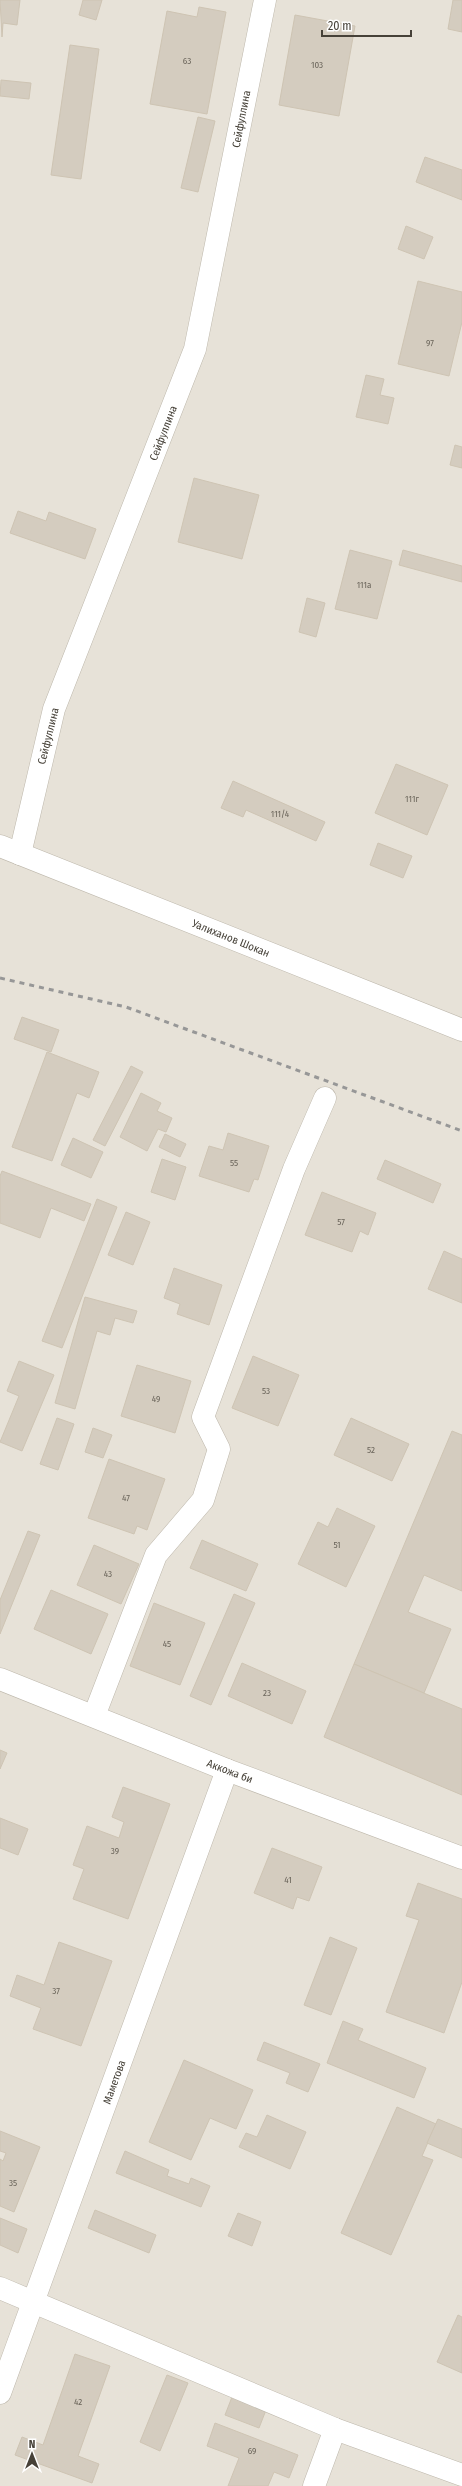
<svg xmlns="http://www.w3.org/2000/svg" width="462" height="2486" viewBox="0 0 462 2486" font-family="'Fira Sans Condensed',sans-serif">
	<rect width="100%" height="100%" fill="#f3f0e9"/>
	<rect fill="#e7e2d8" x="0" y="0" width="462" height="2486"/>
	<g fill="#d4ccbf" stroke="#cec4b3">
		<polygon points="0,0 20,0 17,25 3,23 2,37"/>
		<polygon points="83,0 102,0 96,20 79,15"/>
		<polygon points="453,0 462,0 462,32 448,29"/>
		<polygon points="199,7 226,12 207,114 150,104 167,11 197,17"/>
		<polygon points="295,15 355,26 339,116 279,105"/>
		<polygon points="70,45 99,49 81,179 51,175"/>
		<polygon points="1,80 31,83 29,99 0,96"/>
		<polygon points="198,117 215,121 198,192 181,188"/>
		<polygon points="425,157 462,170 462,200 416,182"/>
		<polygon points="406,226 433,237 424,259 398,249"/>
		<polygon points="418,281 462,292 462,322 449,376 398,364"/>
		<polygon points="366,375 384,379 380,395 394,398 388,424 356,417"/>
		<polygon points="455,445 462,447 462,468 450,465"/>
		<polygon points="194,478 259,495 242,559 178,542"/>
		<polygon points="18,511 46,521 49,512 96,529 85,559 10,533"/>
		<polygon points="350,550 392,561 377,619 335,609"/>
		<polygon points="403,550 462,566 462,582 399,565"/>
		<polygon points="307,598 325,603 316,637 299,632"/>
		<polygon points="396,764 448,785 427,835 375,813"/>
		<polygon points="233,781 325,822 316,841 246,810 243,817 221,808"/>
		<polygon points="378,843 412,856 403,878 370,865"/>
		<polygon points="22,1017 59,1030 51,1052 14,1039"/>
		<polygon points="47,1052 99,1072 89,1098 77,1093 52,1161 12,1147"/>
		<polygon points="131,1066 143,1072 105,1146 93,1140"/>
		<polygon points="141,1093 161,1103 157,1111 172,1118 166,1132 158,1129 147,1151 120,1137"/>
		<polygon points="228,1133 269,1146 258,1180 254,1179 249,1192 199,1176 209,1146 223,1150"/>
		<polygon points="165,1134 186,1144 180,1157 159,1147"/>
		<polygon points="73,1138 103,1152 91,1178 61,1165"/>
		<polygon points="162,1159 186,1167 175,1200 151,1192"/>
		<polygon points="385,1160 441,1184 433,1203 377,1179"/>
		<polygon points="2,1171 91,1204 84,1221 51,1208 40,1238 0,1223 0,1176"/>
		<polygon points="322,1192 376,1213 368,1235 360,1231 352,1252 305,1235"/>
		<polygon points="97,1199 117,1207 62,1348 42,1341"/>
		<polygon points="126,1212 150,1222 133,1265 108,1255"/>
		<polygon points="444,1251 462,1259 462,1303 428,1289"/>
		<polygon points="174,1268 222,1285 209,1325 177,1314 180,1304 164,1298"/>
		<polygon points="85,1297 137,1311 133,1323 115,1318 110,1335 97,1331 75,1409 55,1403"/>
		<polygon points="253,1356 299,1375 278,1426 232,1408"/>
		<polygon points="19,1361 54,1375 22,1451 0,1442 19,1396 7,1391"/>
		<polygon points="137,1365 191,1381 175,1433 121,1416"/>
		<polygon points="57,1418 74,1424 58,1470 40,1464"/>
		<polygon points="351,1418 409,1444 392,1481 334,1455"/>
		<polygon points="93,1428 112,1435 103,1458 85,1452"/>
		<polygon points="452,1431 462,1435 462,1591 424,1575 408,1612 451,1629 424,1693 354,1664"/>
		<polygon points="109,1459 165,1479 147,1530 137,1526 134,1534 88,1518"/>
		<polygon points="337,1508 375,1526 346,1587 298,1564 318,1522 328,1527"/>
		<polygon points="28,1531 40,1535 0,1634 0,1600"/>
		<polygon points="202,1540 258,1564 246,1591 190,1568"/>
		<polygon points="94,1545 139,1564 121,1604 77,1585"/>
		<polygon points="51,1590 108,1614 91,1654 34,1629"/>
		<polygon points="234,1594 255,1603 211,1705 190,1696"/>
		<polygon points="154,1603 205,1623 180,1685 130,1666"/>
		<polygon points="242,1663 306,1691 292,1724 228,1696"/>
		<polygon points="354,1664 462,1709 462,1795 324,1737"/>
		<polygon points="0,1750 7,1753 0,1769"/>
		<polygon points="123,1787 170,1804 128,1919 73,1899 84,1869 73,1865 87,1826 119,1838 124,1822 112,1817"/>
		<polygon points="0,1818 28,1829 18,1855 0,1848"/>
		<polygon points="272,1848 322,1867 309,1901 297,1897 293,1909 254,1893"/>
		<polygon points="418,1883 462,1899 462,1982 444,2033 386,2012 419,1920 406,1916"/>
		<polygon points="330,1937 357,1948 331,2015 304,2005"/>
		<polygon points="59,1942 112,1961 81,2046 33,2029 41,2008 10,1996 17,1975 44,1985"/>
		<polygon points="343,2021 363,2029 358,2040 426,2068 414,2098 327,2063"/>
		<polygon points="264,2042 320,2064 308,2092 286,2083 290,2073 257,2060"/>
		<polygon points="184,2060 253,2090 236,2129 210,2118 191,2160 149,2142"/>
		<polygon points="397,2107 436,2124 422,2156 433,2160 391,2255 341,2233"/>
		<polygon points="267,2115 306,2132 290,2169 239,2147 246,2133 257,2137"/>
		<polygon points="438,2119 462,2129 462,2158 427,2143"/>
		<polygon points="0,2131 40,2147 14,2212 0,2206 0,2159 3,2161 6,2153 0,2151"/>
		<polygon points="125,2151 169,2170 167,2176 189,2184 191,2178 210,2186 201,2207 116,2173"/>
		<polygon points="95,2210 156,2235 149,2253 88,2228"/>
		<polygon points="238,2213 261,2222 252,2246 228,2236"/>
		<polygon points="0,2218 27,2229 18,2253 0,2245"/>
		<polygon points="458,2315 462,2317 462,2373 437,2362"/>
		<polygon points="75,2354 110,2366 78,2456 99,2464 92,2483 15,2455 22,2437 43,2445"/>
		<polygon points="167,2375 188,2383 160,2451 140,2442"/>
		<polygon points="232,2397 266,2410 259,2428 225,2415"/>
		<polygon points="215,2423 298,2455 289,2478 274,2472 268,2486 228,2486 239,2458 207,2446"/>
	</g>
	<g fill="none" stroke-linecap="round" stroke-linejoin="round">
		<g stroke="#beb8ac" stroke-width="23">
			<g id="minor">
				<polyline points="0,846 462,1030"/>
				<polyline points="20,854 54,709 195,349 265,0"/>
				<polyline points="0,1679 227,1770 462,1858"/>
				<polyline points="94,1716 156,1555 203,1500 219,1449 203,1417 294,1169 325,1098"/>
				<polyline points="0,2288 335,2429 462,2475"/>
				<polyline points="0,2393 227,1770"/>
				<polyline points="314,2486 335,2429"/>
			</g>
		</g>
		<use href="#minor" stroke="#fff" stroke-width="22"/>
		<polyline stroke="#979797" stroke-width="3" stroke-dasharray="5 5" stroke-linecap="butt" points="0,978 126,1007 462,1131"/>
	</g>
	<g text-anchor="middle" stroke-width="3.5" stroke-linejoin="round" paint-order="stroke">
		<g font-size="9" fill="#6a645a">
			<text x="187" y="64">63</text>
			<text x="317" y="68">103</text>
			<text x="430" y="346">97</text>
			<text x="364" y="588">111а</text>
			<text x="412" y="802">111г</text>
			<text x="280" y="817">111/4</text>
			<text x="234" y="1166">55</text>
			<text x="341" y="1225">57</text>
			<text x="266" y="1394">53</text>
			<text x="156" y="1402">49</text>
			<text x="371" y="1453">52</text>
			<text x="126" y="1501">47</text>
			<text x="337" y="1548">51</text>
			<text x="108" y="1577">43</text>
			<text x="167" y="1647">45</text>
			<text x="267" y="1696">23</text>
			<text x="115" y="1854">39</text>
			<text x="288" y="1883">41</text>
			<text x="56" y="1994">37</text>
			<text x="13" y="2186">35</text>
			<text x="78" y="2405">42</text>
			<text x="252" y="2454">69</text>
		</g>
		<g font-size="11" fill="#464138" stroke="#fff">
			<text transform="translate(241 119) rotate(-79)" y="4">Сейфуллина</text>
			<text transform="translate(163 433) rotate(-69)" y="4">Сейфуллина</text>
			<text transform="translate(48 736) rotate(-76)" y="4">Сейфуллина</text>
			<text transform="translate(231 938) rotate(22)" y="4">Уалиханов Шокан</text>
			<text transform="translate(230 1771) rotate(21)" y="4">Аккожа би</text>
			<text transform="translate(114 2082) rotate(-70)" y="4">Маметова</text>
		</g>
	</g>
	<g transform="translate(32 2454)" stroke="#ffffff" stroke-width="3" paint-order="stroke">
	<path d="M0-3L7 15L0 10L-7 15Z" fill="#464138"/>
	<text y="-6" font-size="11" font-weight="bold" text-anchor="middle" fill="#464138">N</text>
	</g>
	<path d="M322 30v6h89v-6" fill="none" stroke="#464138" stroke-width="2"/>
	<text x="328" y="30" font-size="12" fill="#464138" stroke="#ffffff" stroke-width="3" paint-order="stroke">20 m</text>
</svg>
